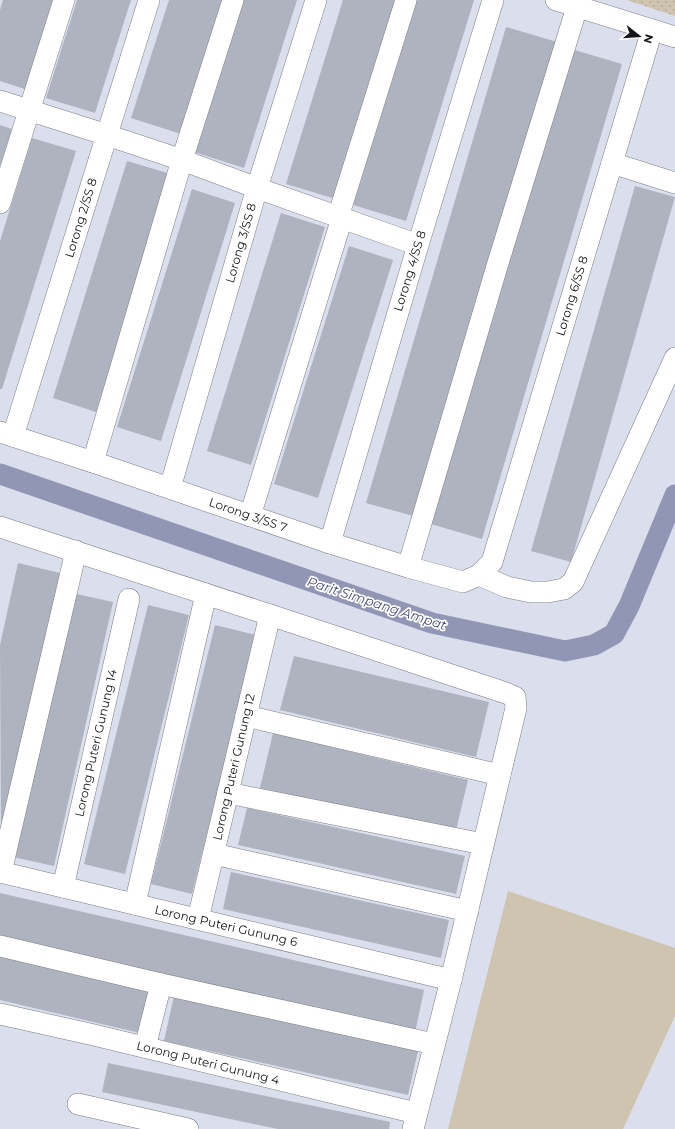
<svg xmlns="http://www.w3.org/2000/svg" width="675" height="1129" viewBox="0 0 675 1129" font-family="Montserrat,sans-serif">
	<defs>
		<pattern id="green-dots" width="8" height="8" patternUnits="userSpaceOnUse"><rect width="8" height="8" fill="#cfc4af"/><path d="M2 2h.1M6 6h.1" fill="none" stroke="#b1a896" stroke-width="1.8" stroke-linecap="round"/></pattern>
	</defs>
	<rect width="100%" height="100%" fill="#dbdeec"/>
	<polygon fill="url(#green-dots)" points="627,0 675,0 675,16"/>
	<polygon fill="#cfc4af" points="508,891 675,948 675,1016 623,1129 448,1129"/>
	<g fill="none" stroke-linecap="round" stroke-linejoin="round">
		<polyline stroke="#9196b4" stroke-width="21" points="0,474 432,623 565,651 594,645 614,634 629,606 675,495"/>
	</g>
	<g fill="#afb2bf">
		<polygon points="3,0 57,0 28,90 0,81 0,10"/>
		<polygon points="77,0 131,0 95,113 46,98"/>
		<polygon points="169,0 223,0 181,134 131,118"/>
		<polygon points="242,0 297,0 244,168 194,152"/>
		<polygon points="343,0 400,0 339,200 286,184"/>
		<polygon points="417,0 474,0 406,221 353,205"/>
		<polygon points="506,27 557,42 417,517 366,503"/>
		<polygon points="571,49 622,64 482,539 431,524"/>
		<polygon points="0,125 12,129 0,166"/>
		<polygon points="32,138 76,151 2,389 0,389 0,241"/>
		<polygon points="127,161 171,174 96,412 53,398"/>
		<polygon points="635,186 675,197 571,562 531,551"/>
		<polygon points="192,189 235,203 161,441 117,427"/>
		<polygon points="281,213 325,227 251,465 207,451"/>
		<polygon points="349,246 393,260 318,498 274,484"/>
		<polygon points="18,563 60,573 1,835 0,645"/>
		<polygon points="72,593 113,602 54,866 13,857"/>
		<polygon points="148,605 189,615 125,874 84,864"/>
		<polygon points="215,625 256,635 192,894 151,884"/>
		<polygon points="294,656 489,702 476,757 280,710"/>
		<polygon points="273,733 468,780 455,834 260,788"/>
		<polygon points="247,808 465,856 456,894 238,845"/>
		<polygon points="231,872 449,920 441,958 223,909"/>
		<polygon points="0,893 424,990 415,1033 0,937"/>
		<polygon points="0,954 151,989 140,1033 0,1000"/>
		<polygon points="174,996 418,1051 408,1095 164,1041"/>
		<polygon points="108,1063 390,1122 389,1129 278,1129 102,1092"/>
	</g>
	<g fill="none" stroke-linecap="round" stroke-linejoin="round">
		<g stroke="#7a7c89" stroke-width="22">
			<g id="minor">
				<polyline points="556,0 675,37"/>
				<polyline points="0,101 107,135 182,160 257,188 418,245"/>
				<polyline points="612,163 675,183"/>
				<polyline points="0,203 64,0"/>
				<polyline points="338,217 406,0"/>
				<polyline points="0,432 93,462 330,543 408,567 463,582 479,575 492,562 652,30"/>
				<polyline points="13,436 149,0"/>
				<polyline points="93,462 182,160 233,0"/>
				<polyline points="170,488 257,188 316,0"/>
				<polyline points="250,516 342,218"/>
				<polyline points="0,527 270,615 506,693 515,697 516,708 451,980 413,1129"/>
				<polyline points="330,543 418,245 493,0"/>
				<polyline points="408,567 498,263 577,7"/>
				<polyline points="479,575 507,587 531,592 548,592 564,589 573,582 675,358"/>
				<polyline points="246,716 500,775"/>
				<polyline points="228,793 483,844"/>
				<polyline points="214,854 468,911"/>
				<polyline points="0,872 451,980"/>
				<polyline points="1,872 76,551"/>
				<polyline points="63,887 129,599"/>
				<polyline points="135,904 206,594"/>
				<polyline points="198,919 270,615"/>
				<polyline points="0,946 161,984 434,1044"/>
				<polyline points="0,1014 94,1035 416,1113"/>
				<polyline points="145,1047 161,984"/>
				<polyline points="78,1104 188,1129"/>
			</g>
		</g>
		<use href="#minor" stroke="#fff" stroke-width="21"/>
	</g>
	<g text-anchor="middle" stroke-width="3.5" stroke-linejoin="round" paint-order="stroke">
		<g font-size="12" fill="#14151a" stroke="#fff">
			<text transform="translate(81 218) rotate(-73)" y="4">Lorong 2/SS 8</text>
			<text transform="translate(241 243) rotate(-74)" y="4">Lorong 3/SS 8</text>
			<text transform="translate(410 271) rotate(-73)" y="4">Lorong 4/SS 8</text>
			<text transform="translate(572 296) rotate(-73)" y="4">Lorong 6/SS 8</text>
			<text transform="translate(248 515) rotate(19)" y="4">Lorong 3/SS 7</text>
			<text transform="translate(96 743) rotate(-77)" y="4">Lorong Puteri Gunung 14</text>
			<text transform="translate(234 767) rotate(-77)" y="4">Lorong Puteri Gunung 12</text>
			<text transform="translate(226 926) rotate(13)" y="4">Lorong Puteri Gunung 6</text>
			<text transform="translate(208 1063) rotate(14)" y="4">Lorong Puteri Gunung 4</text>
		</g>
		<g font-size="13" font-style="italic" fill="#484d7a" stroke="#fff">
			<text transform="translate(377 603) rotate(18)" y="5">Parit Simpang Ampat</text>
		</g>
	</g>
	<g transform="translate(639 36) rotate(107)" stroke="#ffffff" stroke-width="3" paint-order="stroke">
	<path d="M0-3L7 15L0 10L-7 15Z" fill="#14151a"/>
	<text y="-6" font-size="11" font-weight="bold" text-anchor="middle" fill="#14151a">N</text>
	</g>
</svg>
